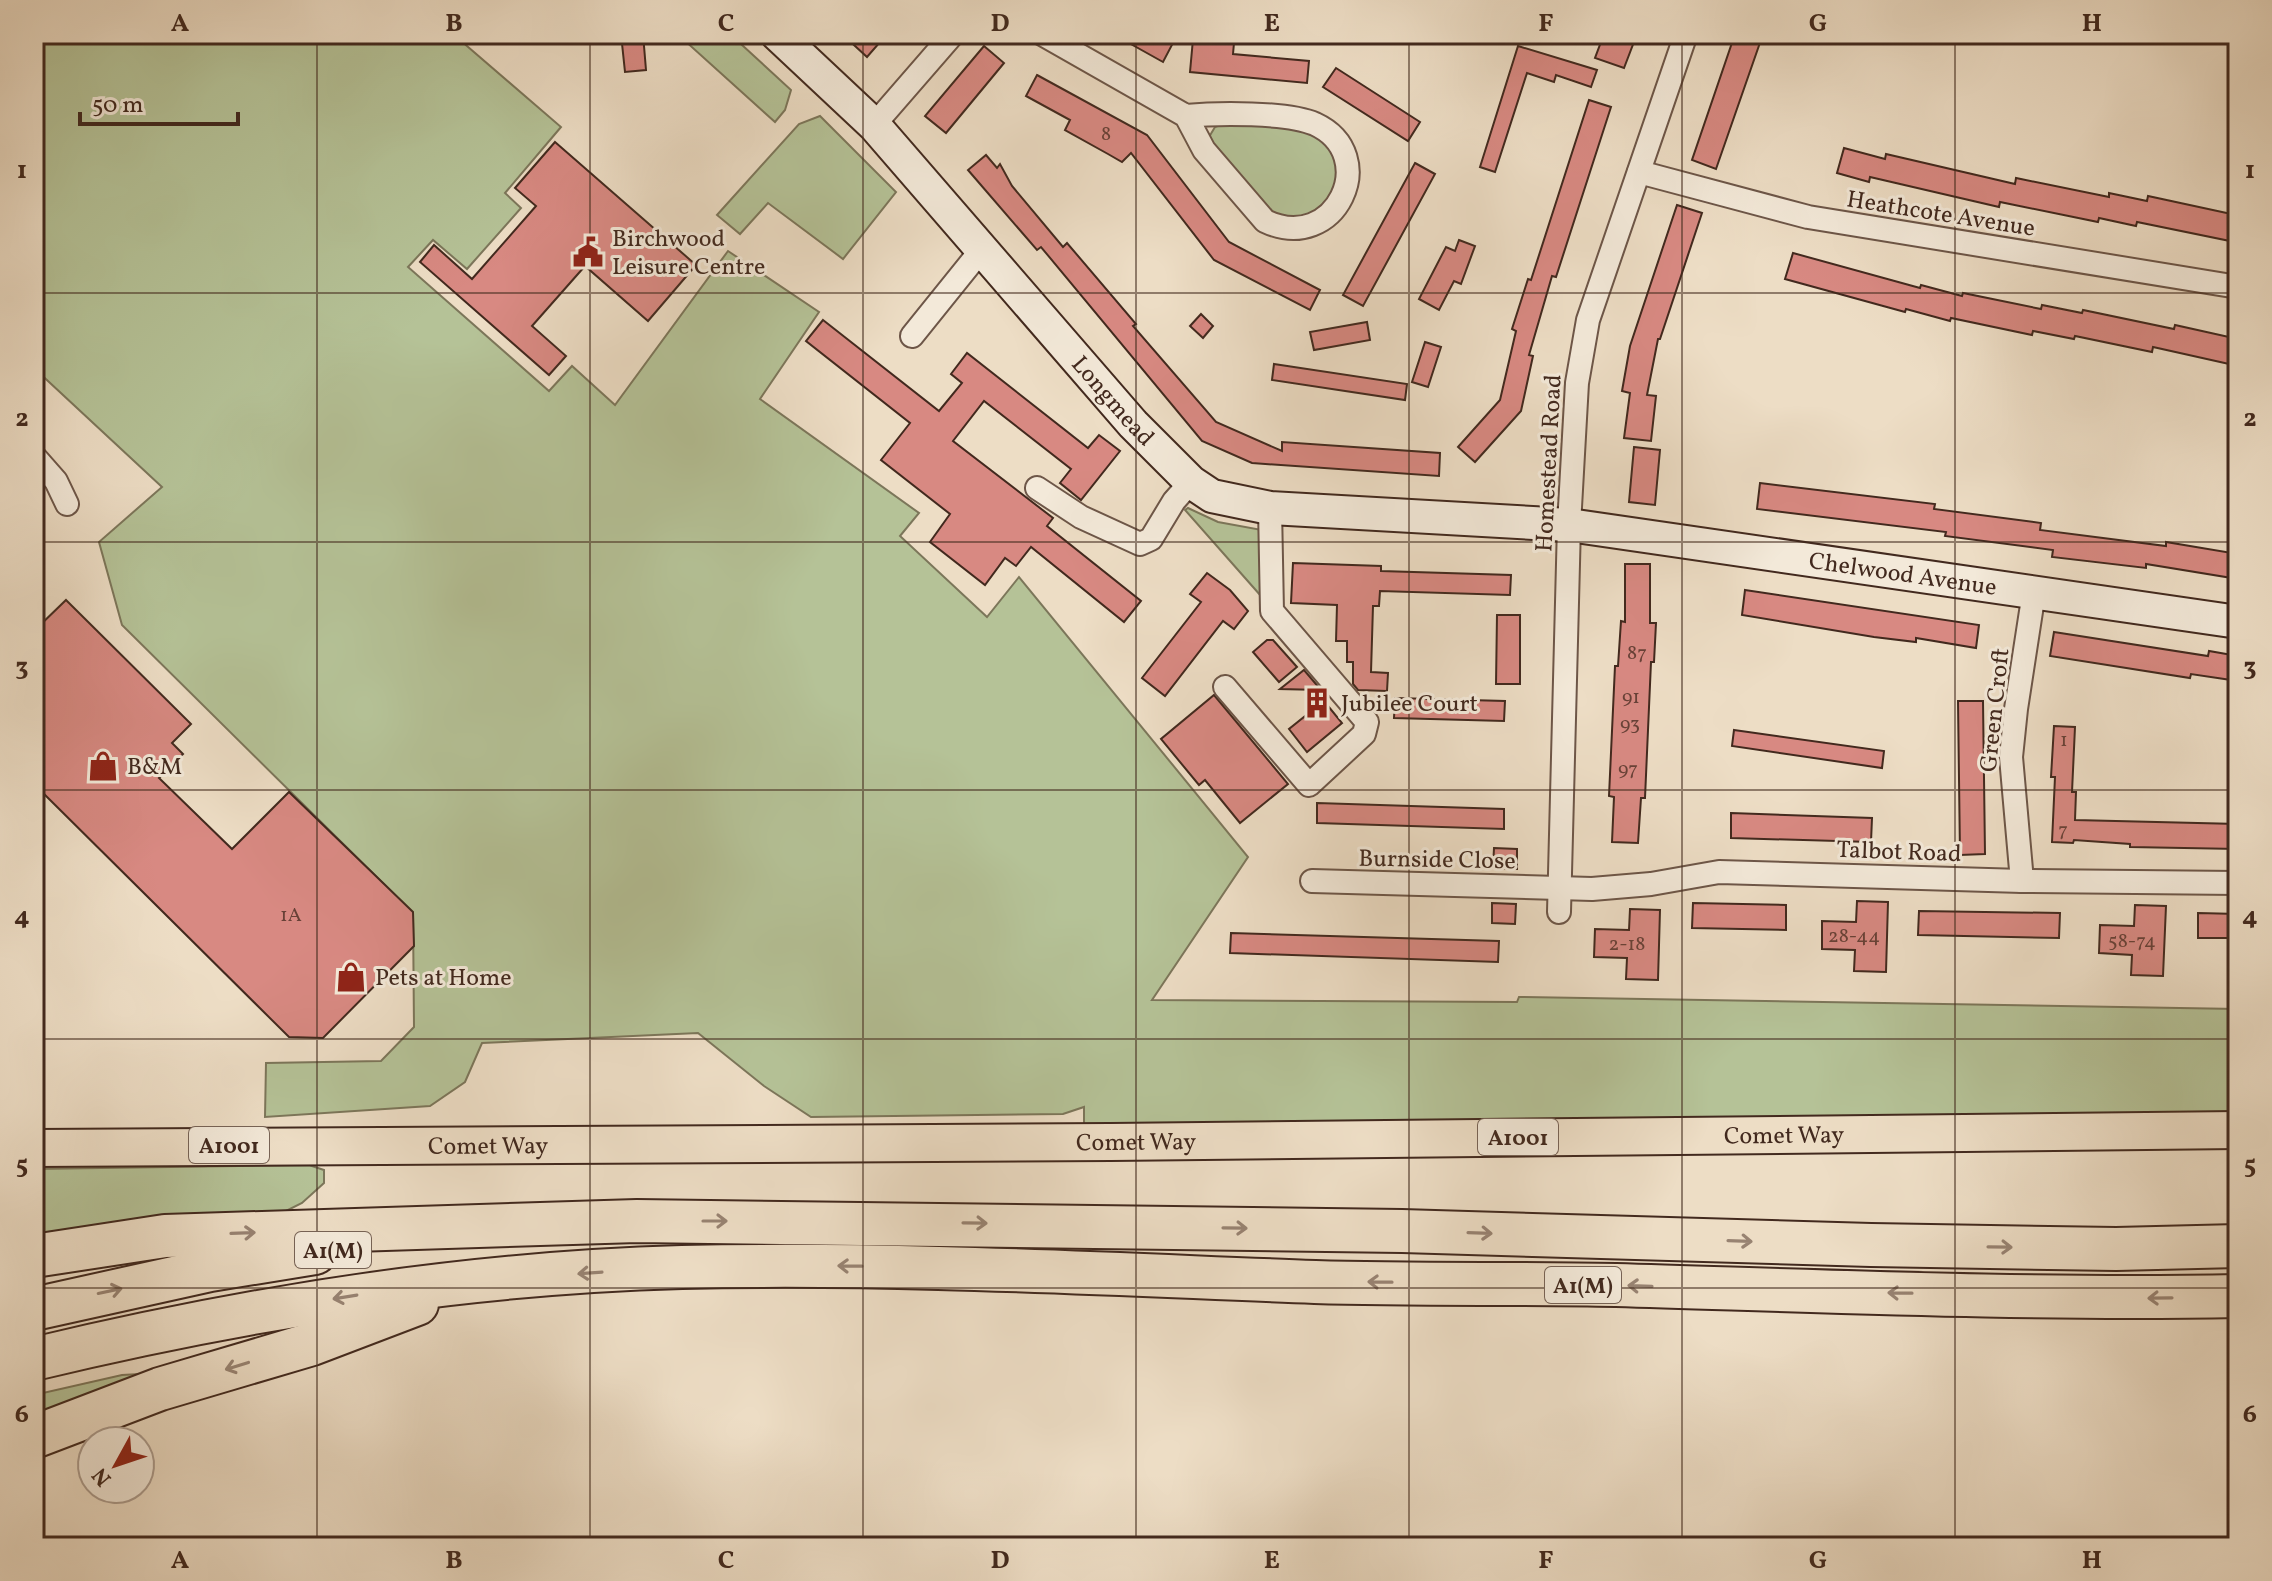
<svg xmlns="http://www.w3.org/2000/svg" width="2272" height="1581" viewBox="0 0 2272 1581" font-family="Vollkorn,serif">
	<rect width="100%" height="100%" fill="#edddc5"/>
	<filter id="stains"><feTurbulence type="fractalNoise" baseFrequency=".0025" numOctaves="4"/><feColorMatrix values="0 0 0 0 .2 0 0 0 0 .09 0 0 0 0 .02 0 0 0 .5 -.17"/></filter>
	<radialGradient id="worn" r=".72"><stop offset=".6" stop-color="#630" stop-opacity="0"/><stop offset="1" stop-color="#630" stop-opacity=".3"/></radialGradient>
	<g fill="#b5c297" stroke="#7c765a" stroke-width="2">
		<polygon points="34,34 453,34 561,127 505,193 521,208 467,269 433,240 408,267 549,391 572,366 615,405 728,251 819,312 760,399 919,513 900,536 987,617 1019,577 1248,857 1152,1000 1517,1002 1519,997 2238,1009 2238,1116 1084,1126 1084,1107 1063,1114 811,1117 764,1086 698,1033 482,1043 465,1082 430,1106 265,1117 266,1063 381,1061 414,1027 413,913 122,625 99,542 162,487 34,368"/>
		<polygon points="689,34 730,34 791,90 785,110 775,122 684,40"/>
		<polygon points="820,116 896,192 843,259 768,203 740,234 717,215 799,124"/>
		<polygon points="1225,123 1306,128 1335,152 1340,172 1327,206 1313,216 1293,219 1274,216 1213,146 1209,137 1215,127"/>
		<polygon points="1188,508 1218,522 1262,530 1265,597 1261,596 1185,510"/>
		<polygon points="309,1165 324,1170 324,1183 302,1203 286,1211 102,1226 34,1238 34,1169"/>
		<polygon points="158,1373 34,1420 34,1395 122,1375"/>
	</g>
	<g fill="#d88982" stroke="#42291e" stroke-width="2">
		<polygon points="621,34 643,34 646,70 625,72"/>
		<polygon points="842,34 887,34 867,57"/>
		<polygon points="1113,34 1161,34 1174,41 1163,62"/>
		<polygon points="1604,34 1637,34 1624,68 1595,58"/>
		<polygon points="1735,34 1763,34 1716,169 1692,160"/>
		<polygon points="1193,39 1234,43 1233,54 1309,61 1307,83 1190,72"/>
		<polygon points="984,46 1004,63 946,133 925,116"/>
		<polygon points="1518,46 1597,70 1591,87 1556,75 1554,82 1527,73 1495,172 1480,167"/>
		<polygon points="1336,68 1420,122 1408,141 1323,87"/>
		<polygon points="1037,75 1147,135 1229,242 1320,290 1310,310 1214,260 1131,153 1122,162 1108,154 1065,130 1070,120 1026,96"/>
		<polygon points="1589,100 1611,107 1556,277 1552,276 1529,355 1533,356 1521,411 1475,462 1458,447 1500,400 1516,331 1512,329 1528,279 1531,280"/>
		<polygon points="555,142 696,265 648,321 585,266 532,326 566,356 549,375 420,262 434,245 472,279 536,206 515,188"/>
		<polygon points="1844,148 1885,159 1886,154 2015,184 2016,178 2109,197 2109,193 2147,201 2148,196 2236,215 2230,241 2137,222 2136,226 2099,218 2098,222 2000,202 1999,207 1870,177 1869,182 1837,173"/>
		<polygon points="986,155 997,168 1000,164 1012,186 1063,247 1067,243 1136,324 1133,326 1216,422 1282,451 1282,442 1440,453 1439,476 1252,463 1202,441 1041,247 1037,250 968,170"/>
		<polygon points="1415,163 1435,174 1363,306 1343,295"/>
		<polygon points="1677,205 1702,213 1660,339 1658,339 1647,395 1656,396 1651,441 1624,438 1630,393 1622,391 1630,346"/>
		<polygon points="1459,240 1475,246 1461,284 1454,281 1439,310 1419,299 1446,247 1455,251"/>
		<polygon points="1793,253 1920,288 1921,285 1962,296 1963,293 2041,309 2042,305 2082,313 2083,310 2174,329 2175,325 2238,339 2238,366 2153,347 2152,352 2075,336 2074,339 2033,331 2032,335 1951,318 1950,321 1906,309 1905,312 1785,279"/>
		<polygon points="1201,314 1213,326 1203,338 1190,326"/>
		<polygon points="823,320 939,411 962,383 951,374 967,353 1088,448 1099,435 1120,451 1081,500 1060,483 1071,469 984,401 953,441 1053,518 1047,526 1141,601 1124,622 1031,547 1016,566 1005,558 985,585 930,542 950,514 881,460 910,423 806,341"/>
		<polygon points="1367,322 1370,340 1314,350 1310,332"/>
		<polygon points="1425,342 1441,347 1428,387 1412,382"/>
		<polygon points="1274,364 1407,384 1405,400 1272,380"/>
		<polygon points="1634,447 1660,450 1655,505 1629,502"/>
		<polygon points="1760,483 1935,504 1934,509 2041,523 2040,530 2166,546 2166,542 2238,554 2238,579 2146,564 2146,568 2052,557 2053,550 1945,536 1946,532 1757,509"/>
		<polygon points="1293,563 1381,566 1381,571 1511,575 1510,595 1380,591 1379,606 1373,606 1371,672 1388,673 1387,691 1358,690 1353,684 1353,662 1347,662 1347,641 1336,641 1337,605 1291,603"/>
		<polygon points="1625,564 1650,564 1650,623 1656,623 1654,662 1651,662 1645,798 1641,798 1638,843 1612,842 1614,797 1609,796 1615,666 1618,666 1621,621 1625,622"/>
		<polygon points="1207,573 1230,590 1248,611 1234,629 1223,621 1165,696 1142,678 1201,602 1190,594"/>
		<polygon points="1745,590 1979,625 1976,648 1916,638 1916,642 1874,637 1742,615"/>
		<polygon points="66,600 191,724 172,743 183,754 159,778 232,849 289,792 413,912 414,946 323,1038 289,1037 34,784 34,631"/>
		<polygon points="1497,615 1520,615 1520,684 1496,684"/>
		<polygon points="2054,632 2208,656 2209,651 2238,656 2238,681 2191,674 2190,678 2050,656"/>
		<polygon points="1267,640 1273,640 1297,667 1279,682 1253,652"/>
		<polygon points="1304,670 1321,690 1280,689"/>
		<polygon points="1214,695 1288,784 1240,823 1205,780 1199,785 1161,739"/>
		<polygon points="1395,698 1505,701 1504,721 1394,718"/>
		<polygon points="1324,701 1342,723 1307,752 1289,729"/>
		<polygon points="1958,701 1983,701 1985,854 1960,855"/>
		<polygon points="2054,726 2075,727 2072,792 2076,792 2075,820 2238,824 2238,849 2130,847 2130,844 2074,840 2073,843 2052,842 2055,777 2051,777"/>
		<polygon points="1734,730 1884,751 1882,768 1732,746"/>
		<polygon points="1317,803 1504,809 1504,829 1317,823"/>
		<polygon points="1731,813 1872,818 1871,842 1731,838"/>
		<polygon points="1494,848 1517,849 1517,869 1493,868"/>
		<polygon points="1857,901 1888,902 1886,972 1854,971 1855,950 1822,949 1822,921 1856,922"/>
		<polygon points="1492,903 1516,904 1515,924 1492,923"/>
		<polygon points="1693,903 1786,905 1786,930 1692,928"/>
		<polygon points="2135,905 2166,906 2163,976 2131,975 2132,955 2099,953 2100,925 2134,926"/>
		<polygon points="1630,909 1660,910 1658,980 1626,979 1627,958 1594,957 1595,929 1629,930"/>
		<polygon points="1919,911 2060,913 2059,938 1918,935"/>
		<polygon points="2198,913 2238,914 2238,938 2198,938"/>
		<polygon points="1231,933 1499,941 1498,962 1230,953"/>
	</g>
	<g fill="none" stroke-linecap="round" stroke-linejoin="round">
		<g stroke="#6d5648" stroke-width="26">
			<g id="street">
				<path d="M 1042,34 L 1186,116 L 1204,150 L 1265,221 C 1336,255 1382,155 1315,124 C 1287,112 1217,113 1186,116"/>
				<polyline points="874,125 953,34"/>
				<polyline points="1639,172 1808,217 2238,287"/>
				<polyline points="912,336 982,249"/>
				<polyline points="34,456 56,481 67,504"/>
				<polyline points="1037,488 1081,517 1140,544 1151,539 1174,501 1191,482"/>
				<polyline points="1225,687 1309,785 1364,734 1367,722 1272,611 1270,508"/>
				<polyline points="1312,881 1592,889 1651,884 1719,872 2022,881 2238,883"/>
				<polyline points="2022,881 2011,757 2016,709 2034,592"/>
				<polyline points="1559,912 1569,525 1577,383 1588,320 1686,34"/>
			</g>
		</g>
		<g stroke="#42291e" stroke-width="36">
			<g id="secondary">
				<path id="s1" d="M 777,34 L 874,125 L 1133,424 L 1191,482 L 1212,496 L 1270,508 L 1569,525 L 2238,622"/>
			</g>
		</g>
		<g stroke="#42291e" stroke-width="40">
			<g id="primary">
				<path id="s2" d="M 34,1148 L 1111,1142 L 2238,1130"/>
			</g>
		</g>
		<g stroke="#42291e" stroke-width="46">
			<g id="highway">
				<polyline points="34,1256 165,1236 637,1221 1402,1231 1871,1245 2116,1249 2238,1246"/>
				<polyline points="34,1309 210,1270 315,1253"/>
				<path d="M 34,1359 C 246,1308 463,1273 682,1267 C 894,1262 1104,1274 1315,1282 C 1415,1285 1516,1283 1616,1285 C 1823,1291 2031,1300 2238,1296"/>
				<polyline points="34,1437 160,1389 312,1344 417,1304"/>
			</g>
		</g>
		<use href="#street" stroke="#f3e9d9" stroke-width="22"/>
		<use href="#secondary" stroke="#f3e9d9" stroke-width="32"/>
		<use href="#primary" stroke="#edddc5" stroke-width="36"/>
		<use href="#highway" stroke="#edddc5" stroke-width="42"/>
	</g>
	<defs><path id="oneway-shaft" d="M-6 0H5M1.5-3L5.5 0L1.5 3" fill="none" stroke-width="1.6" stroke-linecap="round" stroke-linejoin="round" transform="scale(2)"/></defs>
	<g stroke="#988372">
		<use href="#oneway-shaft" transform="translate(715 1221)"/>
		<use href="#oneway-shaft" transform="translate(975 1223) rotate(1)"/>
		<use href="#oneway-shaft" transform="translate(1235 1228) rotate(1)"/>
		<use href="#oneway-shaft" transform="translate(243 1233) rotate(-2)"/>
		<use href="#oneway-shaft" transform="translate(1480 1233) rotate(2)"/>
		<use href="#oneway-shaft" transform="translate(1740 1241) rotate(2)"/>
		<use href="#oneway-shaft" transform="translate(2000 1247) rotate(1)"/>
		<use href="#oneway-shaft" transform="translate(850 1266) rotate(-179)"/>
		<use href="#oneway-shaft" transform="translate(590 1273) rotate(176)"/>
		<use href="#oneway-shaft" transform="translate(1380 1282) rotate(-179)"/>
		<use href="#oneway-shaft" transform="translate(1640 1286) rotate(-178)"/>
		<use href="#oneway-shaft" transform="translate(110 1291) rotate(-12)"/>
		<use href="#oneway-shaft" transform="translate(1900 1293) rotate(-179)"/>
		<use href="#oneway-shaft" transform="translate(345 1297) rotate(171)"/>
		<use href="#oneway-shaft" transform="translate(2160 1298) rotate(179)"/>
		<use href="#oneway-shaft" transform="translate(237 1366) rotate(163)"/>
	</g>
	<path fill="none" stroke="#42291e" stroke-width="2" stroke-opacity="0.55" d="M 317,34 L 317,1547M 590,34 L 590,1547M 863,34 L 863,1547M 1136,34 L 1136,1547M 1409,34 L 1409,1547M 1682,34 L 1682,1547M 1955,34 L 1955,1547M 34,293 L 2238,293M 34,542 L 2238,542M 34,790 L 2238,790M 34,1039 L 2238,1039M 34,1288 L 2238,1288"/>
	<defs>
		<g id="civic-bare" transform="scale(2.4)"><path d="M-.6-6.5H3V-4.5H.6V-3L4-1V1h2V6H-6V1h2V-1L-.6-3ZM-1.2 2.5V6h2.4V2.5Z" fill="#8f2418" stroke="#f3e9d9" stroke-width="2.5" paint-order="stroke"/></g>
		<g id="building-bare" transform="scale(2.4)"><path d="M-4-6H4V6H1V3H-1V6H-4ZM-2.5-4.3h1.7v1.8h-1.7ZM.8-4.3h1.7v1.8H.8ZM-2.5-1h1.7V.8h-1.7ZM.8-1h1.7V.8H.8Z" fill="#8f2418" stroke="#f3e9d9" stroke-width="2.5" paint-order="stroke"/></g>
		<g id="shop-bare" transform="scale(2.4)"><path d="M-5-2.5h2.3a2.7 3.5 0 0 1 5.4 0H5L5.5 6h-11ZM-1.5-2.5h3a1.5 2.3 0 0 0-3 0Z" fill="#8f2418" stroke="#f3e9d9" stroke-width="2.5" paint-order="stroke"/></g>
	</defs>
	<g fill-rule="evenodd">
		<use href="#civic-bare" x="588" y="252"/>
		<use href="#building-bare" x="1317" y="703"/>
		<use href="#shop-bare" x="103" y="766"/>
		<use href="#shop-bare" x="351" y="977"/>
	</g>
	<g text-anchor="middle" stroke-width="6" stroke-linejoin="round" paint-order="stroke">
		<g font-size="20" fill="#684137">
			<text x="1106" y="140">8</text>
			<text x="1637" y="659">87</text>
			<text x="1631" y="703">91</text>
			<text x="1630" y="730">93</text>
			<text x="2064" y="746">1</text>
			<text x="1628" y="775">97</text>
			<text x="2063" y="836">7</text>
			<text x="291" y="921">1A</text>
			<text x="1854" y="942">28-44</text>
			<text x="2132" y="947">58-74</text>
			<text x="1627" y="950">2-18</text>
		</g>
		<g fill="#f3e9d9" stroke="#776356" stroke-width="2">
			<rect x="1478" y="1119" width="80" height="36" rx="6"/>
			<rect x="189" y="1127" width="80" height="36" rx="6"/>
			<rect x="295" y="1232" width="76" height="36" rx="6"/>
			<rect x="1545" y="1267" width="76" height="36" rx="6"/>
		</g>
		<g font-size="22" font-weight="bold" fill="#42291e">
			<text x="1518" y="1145">A1001</text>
			<text x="229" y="1153">A1001</text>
			<text x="333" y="1258">A1(M)</text>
			<text x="1583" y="1293">A1(M)</text>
		</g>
		<g font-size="24" fill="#42291e" stroke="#f3e9d9">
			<text transform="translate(1941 213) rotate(9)" y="8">Heathcote Avenue</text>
			<text dy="8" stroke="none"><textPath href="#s1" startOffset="498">Longmead</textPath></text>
			<text transform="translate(1548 463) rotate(-87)" y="8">Homestead Road</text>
			<text dy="8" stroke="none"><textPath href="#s1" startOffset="1332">Chelwood Avenue</textPath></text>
			<text transform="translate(1994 710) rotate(-84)" y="8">Green Croft</text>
			<text transform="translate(1899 851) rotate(2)" y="8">Talbot Road</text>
			<text transform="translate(1437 859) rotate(1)" y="8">Burnside Close</text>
			<text dy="8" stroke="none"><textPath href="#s2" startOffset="1750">Comet Way</textPath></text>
			<text dy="8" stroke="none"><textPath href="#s2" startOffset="1102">Comet Way</textPath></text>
			<text dy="8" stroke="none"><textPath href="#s2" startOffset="454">Comet Way</textPath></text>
		</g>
		<g font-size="24" fill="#42291e" stroke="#f3e9d9" text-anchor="start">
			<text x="612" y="246">Birchwood<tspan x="612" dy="28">Leisure Centre</tspan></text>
			<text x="1341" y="711">Jubilee Court</text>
			<text x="127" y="774">B&amp;M</text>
			<text x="375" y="985">Pets at Home</text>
		</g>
	</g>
	<rect width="2272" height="1581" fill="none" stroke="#edddc5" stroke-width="88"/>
	<g transform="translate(116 1465) rotate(230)"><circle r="38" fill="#f3e9d9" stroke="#ac9c8e" stroke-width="2"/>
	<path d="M0-6L14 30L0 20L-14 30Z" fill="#8f2418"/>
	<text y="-12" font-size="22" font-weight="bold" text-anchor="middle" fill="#42291e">N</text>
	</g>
	<path d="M80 112v12h158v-12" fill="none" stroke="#42291e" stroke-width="4"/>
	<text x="92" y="112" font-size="24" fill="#42291e" stroke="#f3e9d9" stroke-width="6" paint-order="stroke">50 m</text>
	<rect x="44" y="44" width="2184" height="1493" fill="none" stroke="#42291e" stroke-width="3"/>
	<g font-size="26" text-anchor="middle" font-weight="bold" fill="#42291e">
		<text x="180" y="31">A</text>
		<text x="454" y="31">B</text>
		<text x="726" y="31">C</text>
		<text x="1000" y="31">D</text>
		<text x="1272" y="31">E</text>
		<text x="1546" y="31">F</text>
		<text x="1818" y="31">G</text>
		<text x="2092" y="31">H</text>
		<text x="22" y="178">1</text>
		<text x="2250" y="178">1</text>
		<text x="22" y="426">2</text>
		<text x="2250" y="426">2</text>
		<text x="22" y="675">3</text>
		<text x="2250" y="675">3</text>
		<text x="22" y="924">4</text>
		<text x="2250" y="924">4</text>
		<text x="22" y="1173">5</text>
		<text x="2250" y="1173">5</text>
		<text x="22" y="1422">6</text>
		<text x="2250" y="1422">6</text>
		<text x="180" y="1568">A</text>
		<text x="454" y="1568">B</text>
		<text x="726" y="1568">C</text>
		<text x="1000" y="1568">D</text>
		<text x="1272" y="1568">E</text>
		<text x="1546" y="1568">F</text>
		<text x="1818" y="1568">G</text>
		<text x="2092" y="1568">H</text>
	</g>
	<rect width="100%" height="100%" filter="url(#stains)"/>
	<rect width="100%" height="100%" fill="url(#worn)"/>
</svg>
